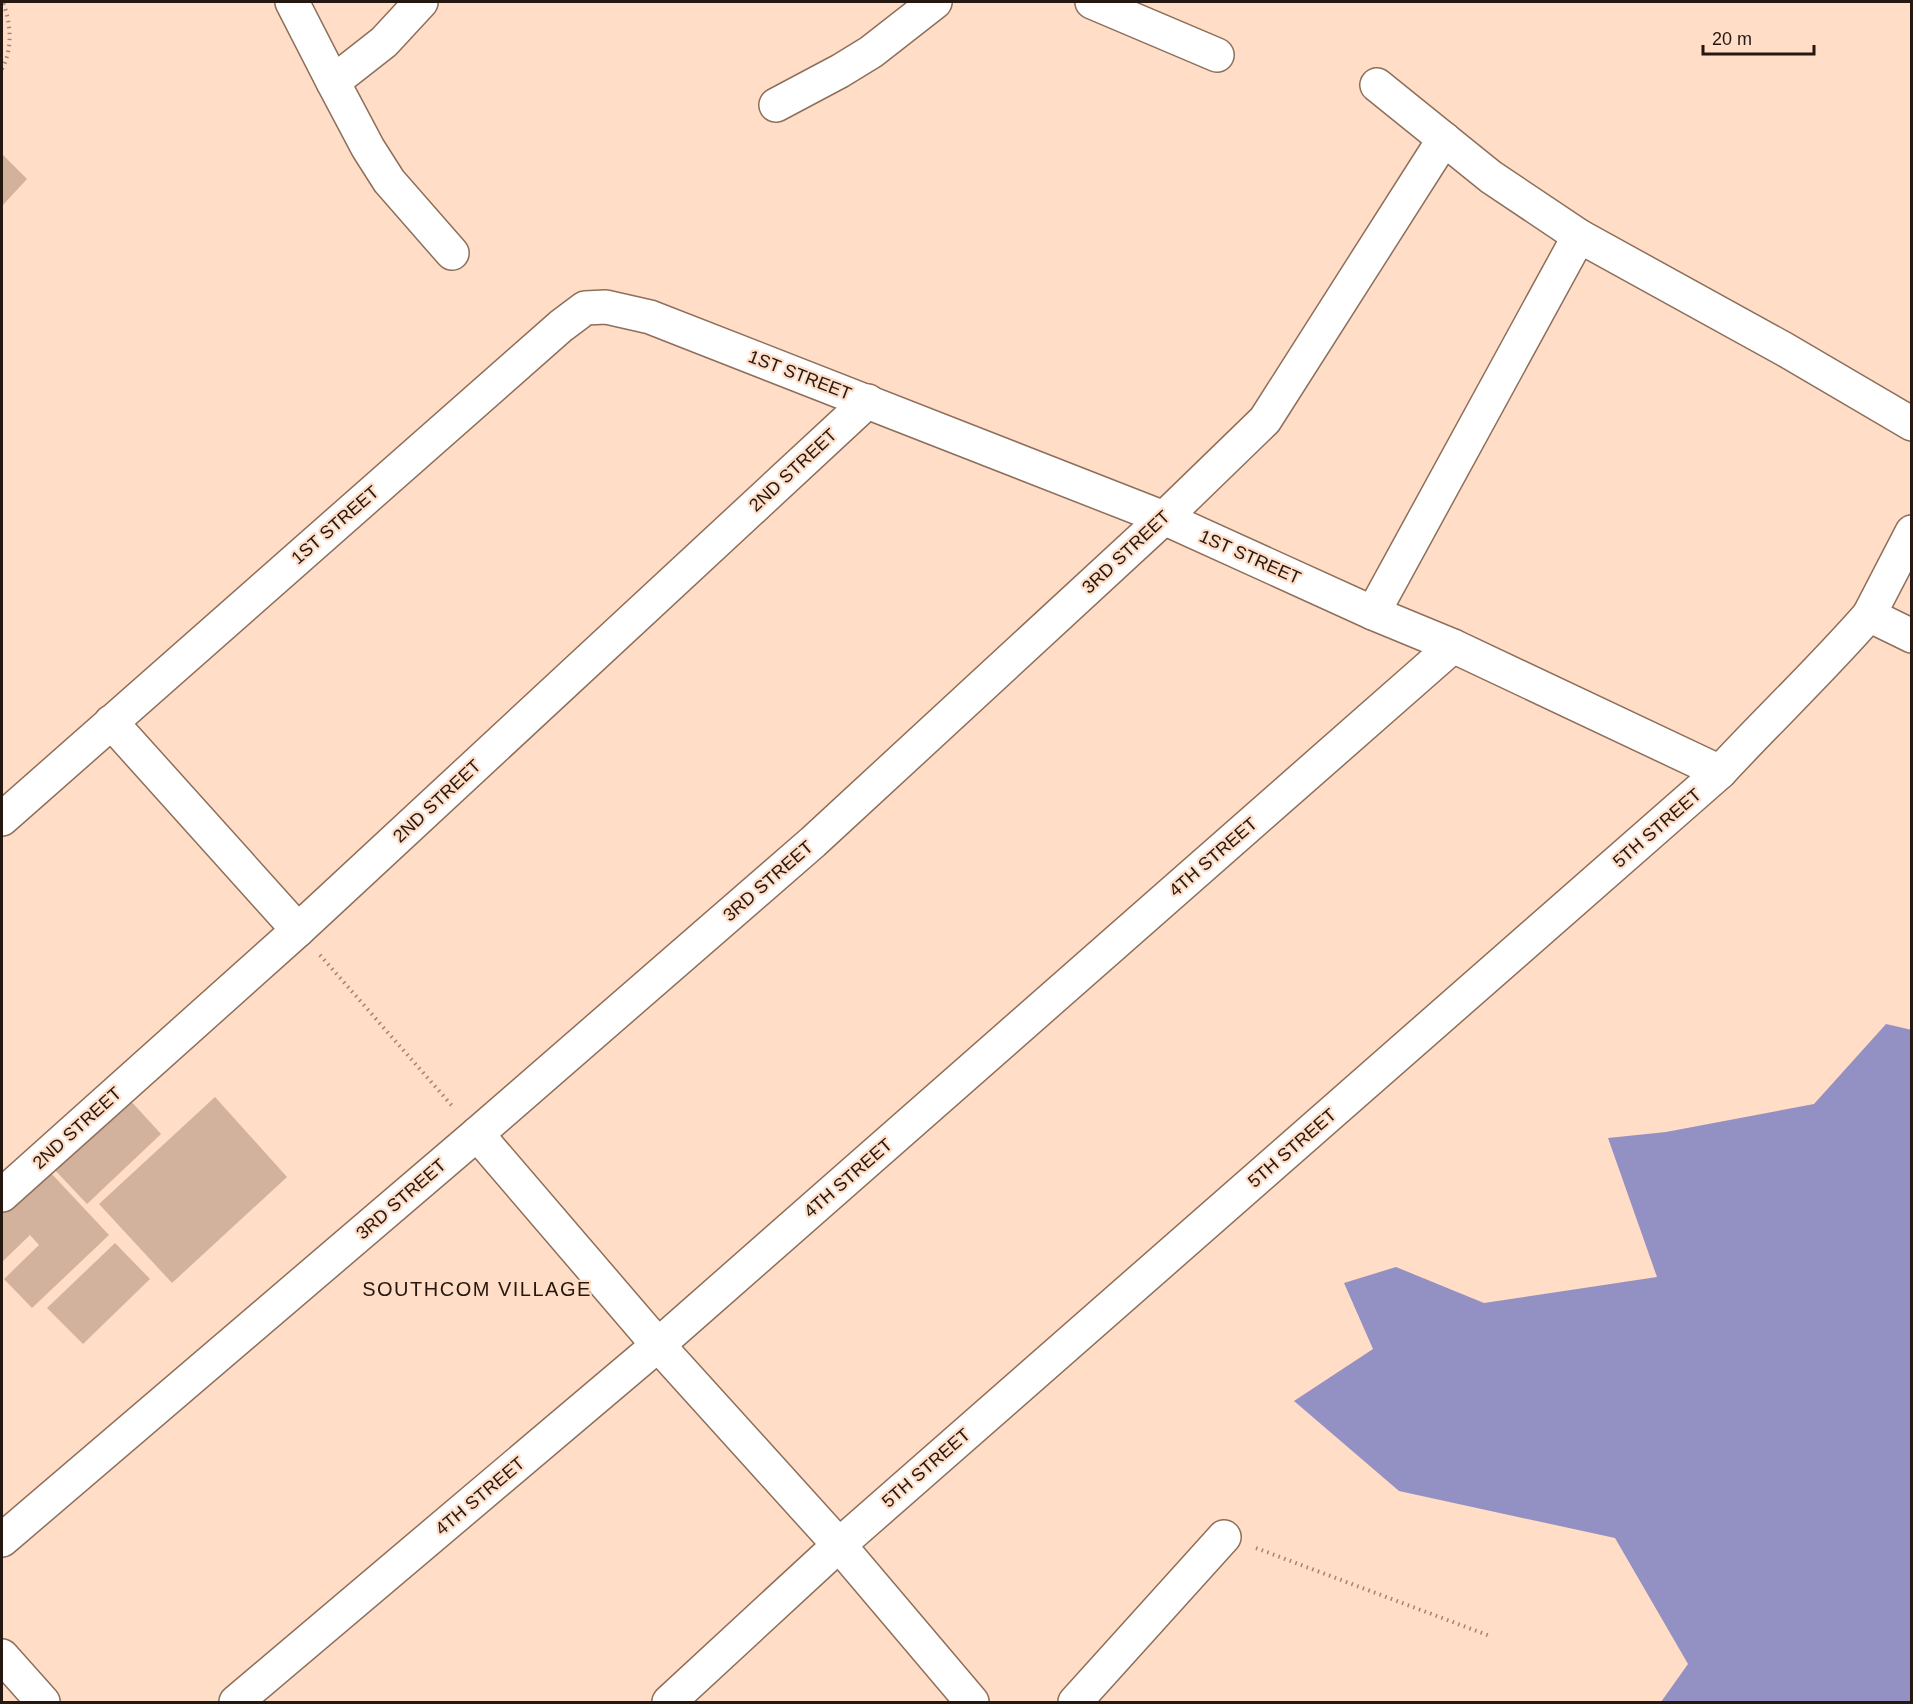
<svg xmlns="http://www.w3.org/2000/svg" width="1913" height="1704" viewBox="0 0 1913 1704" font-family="Arial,sans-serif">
	<rect width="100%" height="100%" fill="#ffddc6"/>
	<polygon fill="#9390c3" points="1886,1024 1912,1030 1911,1702 1661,1702 1688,1664 1615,1538 1399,1491 1294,1401 1373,1349 1344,1283 1396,1267 1484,1303 1657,1277 1608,1138 1666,1132 1814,1104"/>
	<g fill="#d2b29c">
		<polygon points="2,154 27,179 2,206"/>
		<polygon points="215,1097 287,1177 172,1283 99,1204"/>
		<polygon points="128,1098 161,1134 87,1204 53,1168"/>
		<polygon points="49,1171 109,1235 32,1308 4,1279 39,1245 30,1235 2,1262 2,1214"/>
		<polygon points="115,1243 150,1279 83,1344 47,1308"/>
	</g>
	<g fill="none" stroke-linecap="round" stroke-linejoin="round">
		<g stroke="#8d6f5b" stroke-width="36">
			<g id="street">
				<polyline points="292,2 333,82"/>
				<polyline points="421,2 384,42 333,82 368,148 389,181 452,253"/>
				<polyline points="1092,2 1217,55"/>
				<polyline points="1377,85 1491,177 1579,236 1784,349 1912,424"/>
				<polyline points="776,105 840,71 871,52 935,2"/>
				<polyline points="1373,613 1579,236"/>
				<polyline points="1869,615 1912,532"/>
				<polyline points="111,722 298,930"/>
				<polyline points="2,819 561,326 585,308 606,307 650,317 1164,518 1373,613 1453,646 1720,772"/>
				<polyline points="477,1134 658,1345 839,1545 972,1702"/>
				<polyline points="2,1195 298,930 868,401"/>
				<polyline points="2,1540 477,1134 813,842 1164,518 1265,420 1444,139"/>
				<polyline points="2,1656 43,1702"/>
				<polyline points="236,1702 658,1345 1453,646"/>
				<path d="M 669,1702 L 839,1545 L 1720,772 C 1769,719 1821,670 1869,615 L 1912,636"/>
				<polyline points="1075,1702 1224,1537"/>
			</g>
		</g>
		<g stroke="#9e8575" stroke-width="4" stroke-dasharray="1.5 4.5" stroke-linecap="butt">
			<path d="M 2,69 C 13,48 11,24 3,2"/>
			<polyline points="320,955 454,1108"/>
			<polyline points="1256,1548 1490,1636"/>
		</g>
		<use href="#street" stroke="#fff" stroke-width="33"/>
	</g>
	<g text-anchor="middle" stroke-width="4.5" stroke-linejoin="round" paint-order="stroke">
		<g font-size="18" fill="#241810" stroke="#ffddc6">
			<text transform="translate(800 375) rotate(21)" y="6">1ST STREET</text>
			<text transform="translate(793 470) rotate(-43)" y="6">2ND STREET</text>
			<text transform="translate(335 525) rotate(-41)" y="6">1ST STREET</text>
			<text transform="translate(1126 552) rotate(-43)" y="6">3RD STREET</text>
			<text transform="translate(1250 557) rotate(24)" y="6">1ST STREET</text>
			<text transform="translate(437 801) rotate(-43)" y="6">2ND STREET</text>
			<text transform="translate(1657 828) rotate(-41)" y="6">5TH STREET</text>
			<text transform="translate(1213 857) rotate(-41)" y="6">4TH STREET</text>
			<text transform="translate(768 881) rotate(-41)" y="6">3RD STREET</text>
			<text transform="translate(77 1128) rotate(-42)" y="6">2ND STREET</text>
			<text transform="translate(1292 1148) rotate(-41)" y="6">5TH STREET</text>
			<text transform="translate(848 1178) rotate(-41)" y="6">4TH STREET</text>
			<text transform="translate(401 1199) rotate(-41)" y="6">3RD STREET</text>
			<text transform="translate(926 1468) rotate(-41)" y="6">5TH STREET</text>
			<text transform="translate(480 1496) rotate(-40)" y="6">4TH STREET</text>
		</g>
		<g font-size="20" letter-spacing="1.5" fill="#241810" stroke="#ffddc6">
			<text x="477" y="1296">SOUTHCOM VILLAGE</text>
		</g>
	</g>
	<rect width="1913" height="1704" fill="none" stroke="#241810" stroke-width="6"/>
	<path d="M1703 45v9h111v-9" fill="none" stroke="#241810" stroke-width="3"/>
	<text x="1712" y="45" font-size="18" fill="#241810" stroke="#ffddc6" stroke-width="4.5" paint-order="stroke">20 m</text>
</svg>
